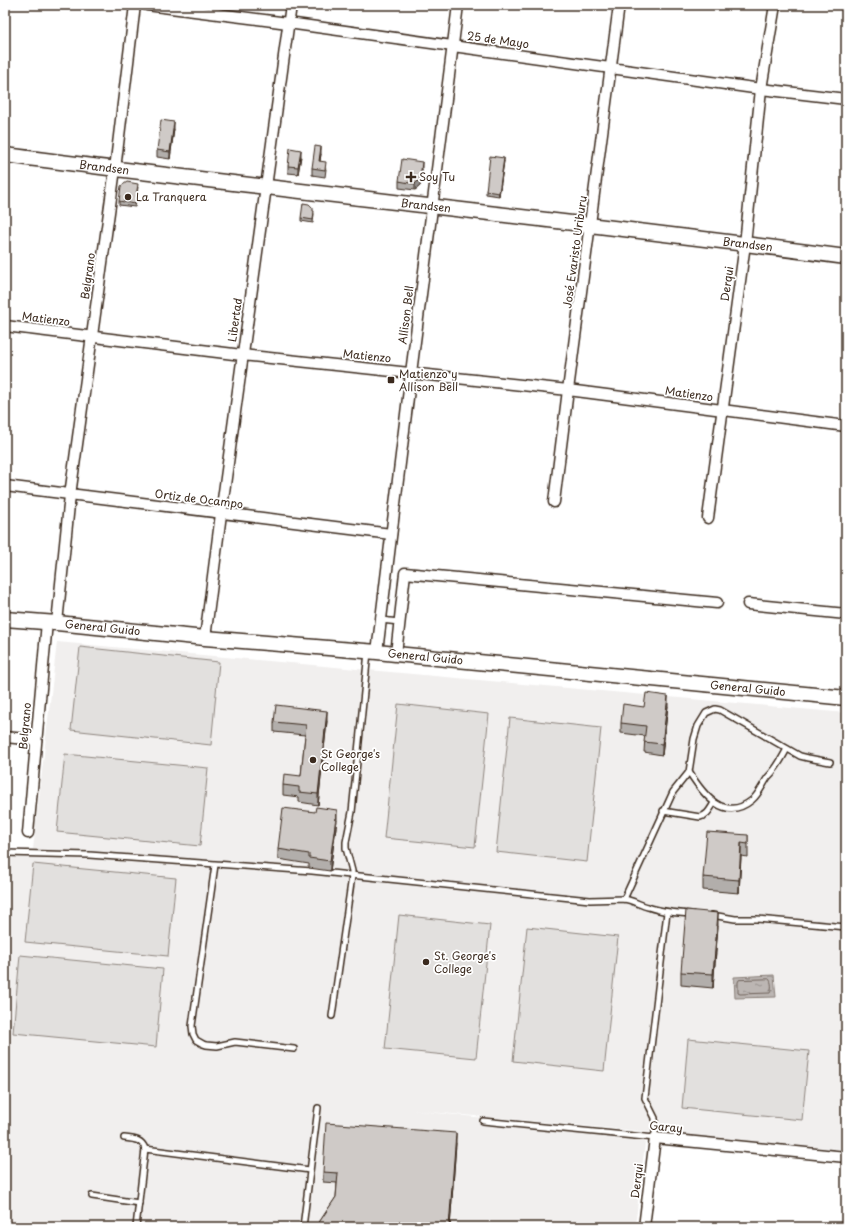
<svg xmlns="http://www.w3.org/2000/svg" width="851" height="1232" viewBox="0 0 851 1232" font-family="'Playpen Sans',sans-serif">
	<defs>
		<pattern id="water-ripples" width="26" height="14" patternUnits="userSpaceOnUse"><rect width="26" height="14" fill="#bcb6b3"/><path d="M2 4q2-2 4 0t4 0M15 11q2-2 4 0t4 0" fill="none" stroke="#9a9491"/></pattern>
	</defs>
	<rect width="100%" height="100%" fill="#fff"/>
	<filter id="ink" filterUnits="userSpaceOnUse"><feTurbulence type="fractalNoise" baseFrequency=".025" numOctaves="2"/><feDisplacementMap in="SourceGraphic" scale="8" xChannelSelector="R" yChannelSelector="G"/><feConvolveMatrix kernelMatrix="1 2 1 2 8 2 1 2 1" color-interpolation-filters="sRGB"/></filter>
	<g filter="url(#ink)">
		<polygon fill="#f1efee" points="57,642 846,713 846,1150 409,1110 646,1135 635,1227 5,1227 5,851 17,852 33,849"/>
		<g fill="#e2e0de" stroke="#8e857e">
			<polygon points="80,647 219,662 211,745 71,730"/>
			<polygon points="398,704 489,714 475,847 384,838"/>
			<polygon points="510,718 601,728 587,862 496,852"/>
			<polygon points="65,754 208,768 200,846 57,832"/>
			<polygon points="33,864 176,878 168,956 25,942"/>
			<polygon points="399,915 490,925 476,1058 385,1049"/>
			<polygon points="527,927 618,937 604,1071 513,1061"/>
			<polygon points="20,955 163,969 156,1047 13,1033"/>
			<polygon points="688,1039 809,1051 802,1120 682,1108"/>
		</g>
		<polygon fill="url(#water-ripples)" stroke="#887e77" points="774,975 776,997 735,998 734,977"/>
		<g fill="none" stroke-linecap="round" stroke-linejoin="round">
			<path stroke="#6f625a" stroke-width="1" d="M 769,979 C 772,981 772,990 770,993 L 740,994 L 738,993 L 738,982 L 739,980 Z"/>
			<g stroke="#3b2a1e" stroke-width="8">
				<g id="service">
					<polyline points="381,620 399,622"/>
					<path d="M 689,772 C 703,794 724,823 752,800 C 759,794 763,784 768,777 C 770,775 772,773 774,770 C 779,764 783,756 787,749"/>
					<path d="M 663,811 L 700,817 C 708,815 710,809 714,803"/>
					<path d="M 5,853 L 89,855 L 312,871 L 590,900 L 624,899 C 632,900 640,905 648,907 C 662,912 677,913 692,914"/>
					<polyline points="215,865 192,1026 193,1034 196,1040 203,1044 206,1045 217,1046 235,1042 294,1049"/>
					<polyline points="624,899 673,792 689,772 694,739 698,726 706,713 715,709 720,710 800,756 808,758 830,762"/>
					<polyline points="712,915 735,919 757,919 846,927"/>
					<polyline points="332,1016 352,876 352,871 346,848 346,842 352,812 368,652"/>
					<polyline points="483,1121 655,1138 655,1118 645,1098 667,912"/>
					<path d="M 124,1138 C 133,1139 142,1139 145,1149 L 136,1227"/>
					<polyline points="145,1149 310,1170"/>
					<polyline points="92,1196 139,1203"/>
					<polyline points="303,1227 318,1108"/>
				</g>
			</g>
			<g stroke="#3b2a1e" stroke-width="13">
				<g id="minor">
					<polyline points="147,5 288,23 761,89 846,99"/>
					<polyline points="5,326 242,355 568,390 846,426"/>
					<polyline points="5,486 391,534"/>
					<polyline points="554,502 568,390 619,5"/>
					<polyline points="708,518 745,244 761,89 775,5"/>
					<polyline points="748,604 846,614"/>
					<polyline points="57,623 70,495 115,169 135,5"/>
					<polyline points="205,638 221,514 291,5"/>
					<polyline points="377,652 411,373 458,5"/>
					<polyline points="396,654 405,573 717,603"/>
					<polyline points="5,737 36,740"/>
					<polyline points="28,833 47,622"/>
					<polyline points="644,1227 655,1138 846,1157"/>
				</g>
			</g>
			<g stroke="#3b2a1e" stroke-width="17">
				<g id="secondary">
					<path id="s1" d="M 5,155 C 285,191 566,220 846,257"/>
					<path id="s2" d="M 5,619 L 57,623 L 205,638 L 377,652 L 396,654 L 846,698"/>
				</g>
			</g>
			<use href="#service" stroke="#fff" stroke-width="5"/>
			<use href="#minor" stroke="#fff" stroke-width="10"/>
			<use href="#secondary" stroke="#fff" stroke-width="14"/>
		</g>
		<g fill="#b2aeab" stroke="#3b2a1e">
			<polygon points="174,129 170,159 157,157 157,150"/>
			<polygon points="321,154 320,161 326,169 325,177 312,175 312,168"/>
			<polygon points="301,156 298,174 288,173 288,166"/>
			<polygon points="504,161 499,196 486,194 486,191"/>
			<polygon points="422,169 420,186 415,190 399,188 399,181"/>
			<polygon points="138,187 135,207 119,205 119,201"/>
			<polygon points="313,211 314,214 313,223 301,221 301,218"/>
			<polygon points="668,706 662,755 644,752 645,736 621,733 621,723 644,707"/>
			<polygon points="327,721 318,805 299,802 299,797 283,795 283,785 301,776 305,735 274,732 274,722"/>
			<polygon points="337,820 330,871 309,868 309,864 278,859 278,849"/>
			<polygon points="748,835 748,857 741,856 739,893 703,890 703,877"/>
			<polygon points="718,926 713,988 681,985 681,972"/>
			<polygon points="456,1143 450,1227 316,1227 336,1197 337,1183 323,1182 323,1172"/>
		</g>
		<g fill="#918d8b" stroke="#3b2a1e">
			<polygon points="174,122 174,129 170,159 170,152"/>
			<polygon points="321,147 321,154 319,168 319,161"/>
			<polygon points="301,150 301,156 298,174 298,167"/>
			<polygon points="504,158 504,161 499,196 499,193"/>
			<polygon points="422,162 422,169 420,186 415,190 415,184"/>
			<polygon points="668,696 668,706 662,755 662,744"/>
			<polygon points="327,711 327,721 318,805 318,794"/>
			<polygon points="337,810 337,820 330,871 330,861"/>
			<polygon points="741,843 741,856 739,893 739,880"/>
			<polygon points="718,913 718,926 713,988 713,974"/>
			<polygon points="456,1133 456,1143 450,1227 449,1227"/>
		</g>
		<g fill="#cfcac7" stroke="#3b2a1e">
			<polygon points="161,120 174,122 170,152 157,150"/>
			<polygon points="315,146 321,147 319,161 326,162 325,170 312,168"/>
			<polygon points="290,148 301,150 298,167 288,166"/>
			<polygon points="490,156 504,158 499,193 486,191"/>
			<polygon points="402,159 422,162 420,179 415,184 399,181"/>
			<polygon points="127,182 138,184 135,204 119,201 121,186"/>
			<polygon points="303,203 309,204 313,208 313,211 314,211 313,220 301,218"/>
			<polygon points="646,693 668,696 662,744 644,742 646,726 621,723 623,704 644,707"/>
			<polygon points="276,705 327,711 318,794 299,792 299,787 283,785 284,774 301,776 306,725 274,722"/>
			<polygon points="316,807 337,810 330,861 309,858 309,854 278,849 283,808 315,812"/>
			<polygon points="707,832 748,835 748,844 741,843 739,880 703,877"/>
			<polygon points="686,910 718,913 713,974 681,972"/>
			<polygon points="326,1123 456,1133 449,1227 316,1227 336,1197 338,1173 323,1172"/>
		</g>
	</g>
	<g fill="#3b2a1e" stroke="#fff" stroke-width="1.5">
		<path d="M409 171h4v4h4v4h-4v4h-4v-4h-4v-4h4z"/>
		<circle cx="128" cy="197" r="4"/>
		<rect x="387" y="376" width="8" height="8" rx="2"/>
		<circle cx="313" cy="760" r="4"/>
		<circle cx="426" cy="962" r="4"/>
	</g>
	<g text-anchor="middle" stroke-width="3.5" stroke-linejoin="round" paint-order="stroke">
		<g font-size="11" fill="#3b2a1e" stroke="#fff">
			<text transform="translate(498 40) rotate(8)" y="4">25 de Mayo</text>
			<text dy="4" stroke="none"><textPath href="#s1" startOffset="100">Brandsen</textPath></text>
			<text dy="4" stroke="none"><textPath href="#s1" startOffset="424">Brandsen</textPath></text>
			<text dy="4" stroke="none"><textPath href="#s1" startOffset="748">Brandsen</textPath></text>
			<text transform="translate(575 252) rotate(-82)" y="4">José Evaristo Uriburu</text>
			<text transform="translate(88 276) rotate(-82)" y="4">Belgrano</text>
			<text transform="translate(727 284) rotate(-82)" y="4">Derqui</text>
			<text transform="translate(406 315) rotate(-83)" y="4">Allison Bell</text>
			<text transform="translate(46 319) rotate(7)" y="4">Matienzo</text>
			<text transform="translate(235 320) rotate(-82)" y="4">Libertad</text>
			<text transform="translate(367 356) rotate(6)" y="4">Matienzo</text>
			<text transform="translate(689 394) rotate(8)" y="4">Matienzo</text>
			<text transform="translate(199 499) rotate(7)" y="4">Ortiz de Ocampo</text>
			<text dy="4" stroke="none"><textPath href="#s2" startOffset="98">General Guido</textPath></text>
			<text dy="4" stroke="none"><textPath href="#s2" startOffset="422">General Guido</textPath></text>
			<text dy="4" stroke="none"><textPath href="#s2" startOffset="746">General Guido</textPath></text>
			<text transform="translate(25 726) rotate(-85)" y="4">Belgrano</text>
			<text transform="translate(666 1127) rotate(6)" y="4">Garay</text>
			<text transform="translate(637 1181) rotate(-83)" y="4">Derqui</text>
		</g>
		<g font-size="11" fill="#3b2a1e" stroke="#fff" text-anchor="start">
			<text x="419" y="181">Soy Tu</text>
			<text x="136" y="201">La Tranquera</text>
			<text x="399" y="378">Matienzo y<tspan x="399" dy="13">Allison Bell</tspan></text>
			<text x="321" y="758">St George's<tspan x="321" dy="13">College</tspan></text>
			<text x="434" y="960">St. George's<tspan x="434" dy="13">College</tspan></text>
		</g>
	</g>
	<rect width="851" height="1232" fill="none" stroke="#fff" stroke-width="20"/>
	<rect x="10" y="10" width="831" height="1212" fill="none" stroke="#3b2a1e" stroke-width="1.5" filter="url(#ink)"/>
</svg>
